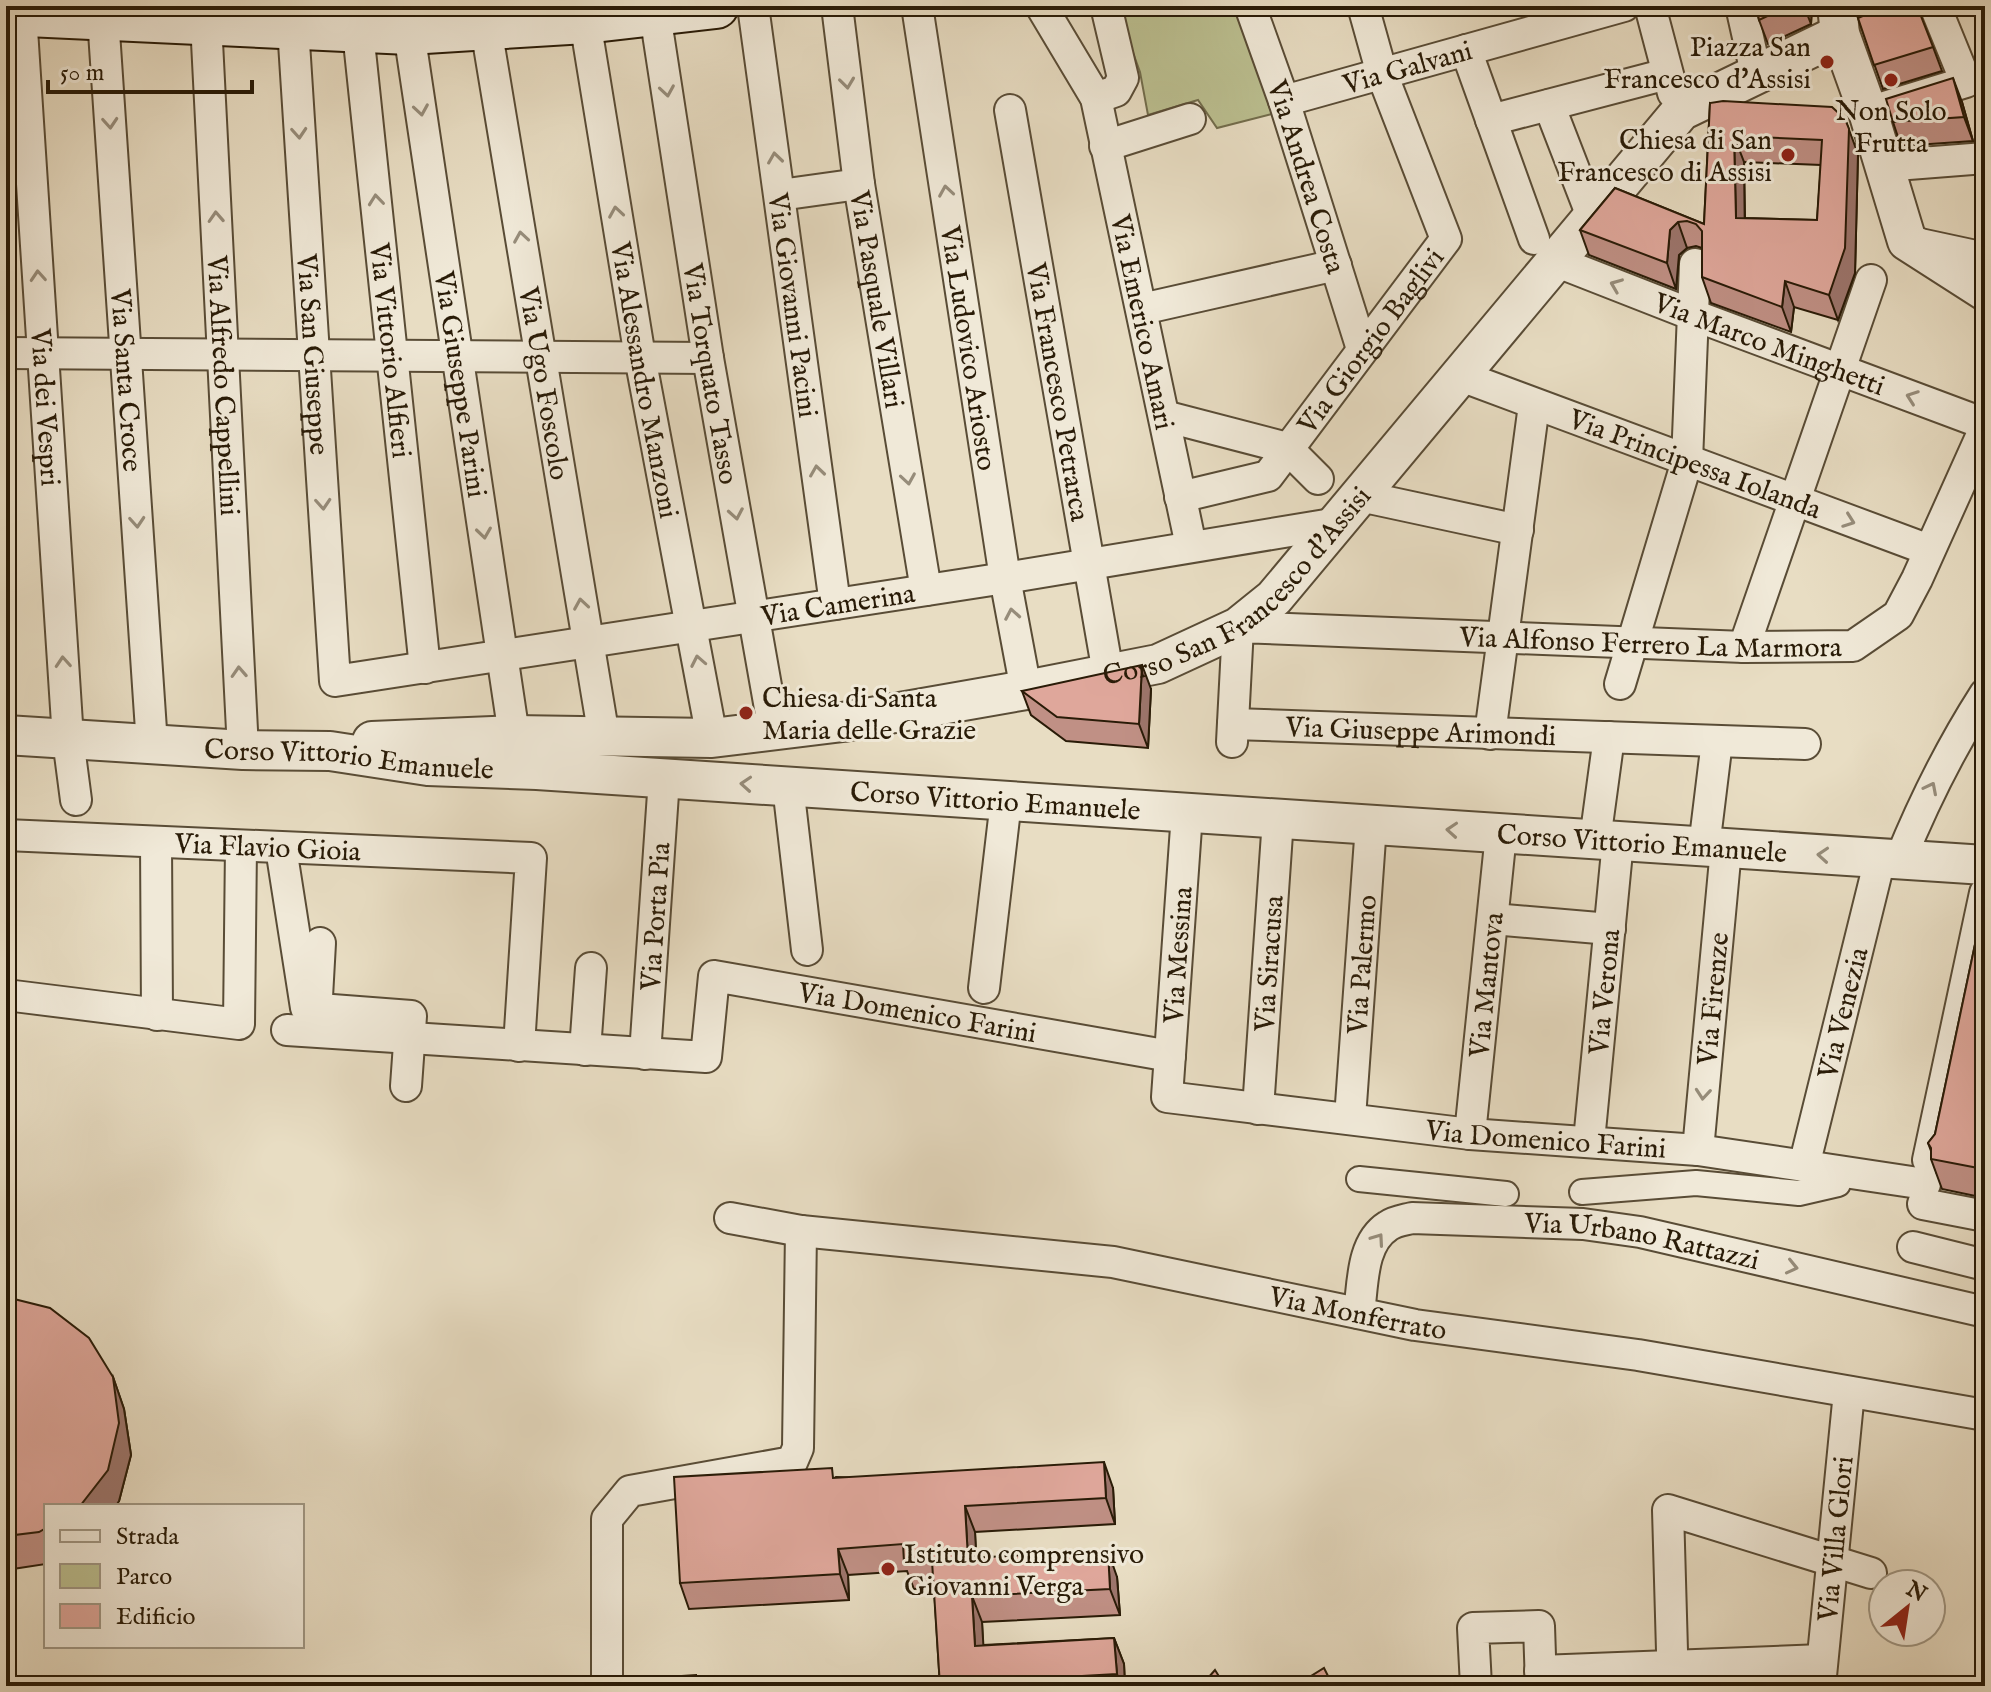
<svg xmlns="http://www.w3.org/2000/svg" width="1991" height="1692" viewBox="0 0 1991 1692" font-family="'IM FELL English',serif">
	<rect width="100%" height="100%" fill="#e8ddc3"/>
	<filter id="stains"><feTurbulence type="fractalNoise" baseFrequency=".0025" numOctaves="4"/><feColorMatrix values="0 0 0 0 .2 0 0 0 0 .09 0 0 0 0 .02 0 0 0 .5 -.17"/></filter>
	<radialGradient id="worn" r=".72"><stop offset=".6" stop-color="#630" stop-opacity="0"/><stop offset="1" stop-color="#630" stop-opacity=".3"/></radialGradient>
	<polygon fill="#bbbf90" stroke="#726d4c" stroke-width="2" points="1120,6 1237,6 1272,114 1217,128 1198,100 1148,115 1140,72 1120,17"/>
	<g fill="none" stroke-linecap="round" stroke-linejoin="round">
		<g stroke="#594c36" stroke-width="28">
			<g id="pedestrian">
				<polyline points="1359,1179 1506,1194"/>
				<polyline points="1582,1192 1696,1183 1799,1193 1838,1184"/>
			</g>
		</g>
		<g stroke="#594c36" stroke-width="34">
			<g id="minor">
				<path id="s1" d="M 753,6 L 835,604"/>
				<path id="s2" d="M 837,6 L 859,184 L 926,590"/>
				<path id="s3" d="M 917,6 L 1005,578 L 1026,690"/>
				<path id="s4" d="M 1041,6 L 1096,98 L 1191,546"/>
				<path id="s5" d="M 1250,6 L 1284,101 L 1362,349"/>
				<polyline points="1650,6 1673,93"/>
				<polyline points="1741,6 1756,73"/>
				<path id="s6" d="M 21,14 L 68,739 L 76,800"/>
				<path id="s7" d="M 655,14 L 708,358 L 774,731"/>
				<path id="s8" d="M 103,17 L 152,745"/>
				<path id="s9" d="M 585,21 L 640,357 L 712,738"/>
				<path id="s10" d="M 206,22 L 243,750"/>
				<path id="s11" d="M 293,27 L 335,681 L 1005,578 L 1338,523"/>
				<path id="s12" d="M 486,28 L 604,737"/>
				<path id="s13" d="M 358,32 L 425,668"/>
				<path id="s14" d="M 409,32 L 514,735"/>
				<polyline points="1466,50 1534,239"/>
				<polyline points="1096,98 1116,91 1123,78 1106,6"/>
				<path id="s15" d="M 1284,101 L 1624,6"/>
				<polyline points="1549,105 1592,216"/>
				<path id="s16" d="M 1010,110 L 1108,673"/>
				<polyline points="1868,112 1966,82 1935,6"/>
				<polyline points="1491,120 1667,74"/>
				<polyline points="1105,146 1190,119"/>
				<polyline points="1883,166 1985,158"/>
				<polyline points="780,195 859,184"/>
				<polyline points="1920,244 1985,258"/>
				<path id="s17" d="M 1555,261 L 1693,315 L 1985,424"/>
				<polyline points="1142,309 1336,265"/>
				<polyline points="6,353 708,358"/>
				<path id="s18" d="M 1461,376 L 1929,550"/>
				<polyline points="1164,416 1287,448 1318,479"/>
				<polyline points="1360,496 1518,530"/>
				<path id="s19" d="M 1180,497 L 1268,476 L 1446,239 L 1382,74 L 1363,6"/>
				<polyline points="1744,647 1871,280"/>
				<polyline points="1620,684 1687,461 1695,264"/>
				<path id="s20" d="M 1233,724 L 1805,744"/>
				<polyline points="1490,734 1534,405"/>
				<path id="s21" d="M 1232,742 L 1238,627 L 1744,647 L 1853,646 L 1898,615 L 1917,579 L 1985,428"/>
				<polyline points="788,786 807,950"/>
				<path id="s22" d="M 1187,813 L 1167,1097 L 1470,1134 L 1698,1150 L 1925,1184"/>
				<path id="s23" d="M 6,835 L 531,858 L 519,1046"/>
				<polyline points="1595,840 1609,737"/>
				<polyline points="156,842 157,1015"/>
				<polyline points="1704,847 1717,741"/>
				<polyline points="281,848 306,1008 411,1016 406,1086"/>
				<path d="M 1900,860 C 1924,801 1951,747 1985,694"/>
				<polyline points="1493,919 1610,929"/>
				<polyline points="984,988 1006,801"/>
				<polyline points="6,995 239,1024 241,846"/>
				<polyline points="317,997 320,943"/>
				<path id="s24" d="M 287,1030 L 706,1057 L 714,976 L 1170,1056"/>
				<polyline points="585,1050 591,968"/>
				<path id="s25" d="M 645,1054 L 664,779"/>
				<path id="s26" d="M 1351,1104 L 1371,825"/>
				<path id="s27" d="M 1258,1109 L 1278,819"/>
				<path id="s28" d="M 1470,1134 L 1501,834"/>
				<path id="s29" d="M 1589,1141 L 1618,841"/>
				<path id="s30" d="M 1698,1150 L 1726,849"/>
				<polyline points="1928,1160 1985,893"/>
				<path id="s31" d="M 1804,1166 L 1880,859"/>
				<polyline points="1923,1204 1985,1216"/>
				<path id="s32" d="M 730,1218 L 801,1231 L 1113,1262 L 1415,1325 L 1638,1355 L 1985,1415"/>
				<polyline points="1913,1247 1985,1265"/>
				<path id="s33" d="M 1359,1313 C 1363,1285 1361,1243 1388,1226 C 1395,1221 1405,1220 1412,1218 L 1583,1224 L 1640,1232 L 1985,1312"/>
				<polyline points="1540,1671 1822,1660"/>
				<polyline points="607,1686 607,1519 630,1491 792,1462 798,1448 801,1231"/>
				<polyline points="1476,1686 1473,1628 1539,1626 1541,1686"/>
				<polyline points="1673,1686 1668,1510 1871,1573"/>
				<path id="s34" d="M 1820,1686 L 1849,1392"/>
			</g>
		</g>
		<g stroke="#594c36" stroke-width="42">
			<g id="tertiary">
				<polyline points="1837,6 1840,34 1868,112 1907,241 1985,291"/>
				<path id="s35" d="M 6,735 L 243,750 L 330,751 L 428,766 L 537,770 L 1985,865"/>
				<path id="s36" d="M 372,741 L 514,735 L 712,738 L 843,722 L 1026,690 L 1158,664 L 1238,627 L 1274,598 L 1681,111 L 1840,34"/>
			</g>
		</g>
		<g stroke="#291b07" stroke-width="48">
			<polyline id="secondary" points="6,13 409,32 585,21 716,6"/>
		</g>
		<use href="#pedestrian" stroke="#f0e9d8" stroke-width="24"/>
		<use href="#minor" stroke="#f0e9d8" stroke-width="30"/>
		<use href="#tertiary" stroke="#f0e9d8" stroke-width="38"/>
		<use href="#secondary" stroke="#f0e9d8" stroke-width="44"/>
	</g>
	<g fill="#c09085" stroke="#291b07" stroke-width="2" fill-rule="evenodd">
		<polygon points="1756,6 1812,6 1811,24 1768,44 1759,20"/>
		<polygon points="1858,18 1933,47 1942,71 1883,89"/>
		<polygon points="1962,102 1973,141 1901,146 1893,122"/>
		<path d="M 1710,103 L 1855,144 L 1858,154 L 1855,273 L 1838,320 L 1794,307 L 1791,332 L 1711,303 L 1702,277 L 1702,248 L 1696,246 L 1687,248 L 1679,255 L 1676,289 L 1589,255 L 1580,230 L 1615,188 L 1704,224 ZM 1744,162 L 1821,165 L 1817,220 L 1745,218 Z"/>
		<polygon points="1151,689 1148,748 1066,741 1031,715 1022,691"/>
		<polygon points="1985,897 1985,1198 1942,1189 1931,1159 1931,1151 1928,1143 1935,1134"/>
		<polygon points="6,1297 113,1377 124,1409 131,1455 119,1501 46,1506 46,1564 6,1570"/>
		<polygon points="836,1477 1113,1488 1115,1524 975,1532 976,1558 1117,1577 1120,1615 982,1622 983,1645 1114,1638 1124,1664 1125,1686 940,1686 934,1588 914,1589 907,1571 848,1575 849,1600 689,1609 680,1583"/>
	</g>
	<g fill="#9c756c" stroke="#291b07" stroke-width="2">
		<polygon points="1804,6 1812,6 1811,24"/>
		<polygon points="1953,78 1962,102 1973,141 1964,117"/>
		<polygon points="1845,119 1858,154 1855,273 1838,320 1829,295"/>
		<polygon points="1734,136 1744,162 1745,243 1736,218"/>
		<polygon points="1678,222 1687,248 1679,255 1676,289 1667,263 1670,230"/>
		<polygon points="1785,281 1794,307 1791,332 1782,307"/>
		<polygon points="1142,665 1151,689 1148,748 1139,724"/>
		<polygon points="113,1377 124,1409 131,1455 119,1501 116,1506 80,1506"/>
		<polygon points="1104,1462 1113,1488 1115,1524 1106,1498"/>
		<polygon points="965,1506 975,1532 978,1585 968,1558"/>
		<polygon points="838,1549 848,1575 849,1600 840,1574"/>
		<polygon points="1108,1551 1117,1577 1120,1615 1110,1589"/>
		<polygon points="972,1596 982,1622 985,1672 975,1646"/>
		<polygon points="1114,1638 1124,1664 1125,1686 1121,1686 1117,1674"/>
	</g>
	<g fill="#dfa79b" stroke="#291b07" stroke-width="2" fill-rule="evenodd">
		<polygon points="1756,6 1789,6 1759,20"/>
		<polygon points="1886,6 1917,6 1933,47 1874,65 1858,18"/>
		<polygon points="1953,78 1964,117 1893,122 1886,99"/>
		<path d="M 1723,101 L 1832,107 L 1845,119 L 1849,129 L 1845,248 L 1829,295 L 1785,281 L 1782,307 L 1702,277 L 1702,231 L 1696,224 L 1687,221 L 1678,222 L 1670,230 L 1667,263 L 1580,230 L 1615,188 L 1704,224 L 1710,103 ZM 1734,136 L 1822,140 L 1817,220 L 1736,218 Z"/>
		<polygon points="1142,665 1139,724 1057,717 1022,691"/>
		<polygon points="1985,897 1985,1172 1978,1168 1931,1159 1931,1148 1928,1143 1935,1134"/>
		<polygon points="6,1297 50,1308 89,1338 113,1377 119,1423 108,1470 80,1506 46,1506 46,1528 39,1532 6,1536"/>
		<polygon points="1104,1462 1106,1498 965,1506 968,1558 1108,1551 1110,1589 972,1596 975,1646 1114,1638 1117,1674 976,1682 977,1686 940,1686 932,1561 904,1562 903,1544 838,1549 840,1574 680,1583 674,1477 832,1468 833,1478"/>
		<polygon points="1324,1668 1333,1686 1295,1686"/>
		<polygon points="1215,1670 1225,1686 1201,1686"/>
		<polygon points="696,1675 696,1686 667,1686 667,1677"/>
		<polygon points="1173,1679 1188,1686 1170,1686"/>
		<polygon points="799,1681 800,1686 701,1686"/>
	</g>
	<defs><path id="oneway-chevron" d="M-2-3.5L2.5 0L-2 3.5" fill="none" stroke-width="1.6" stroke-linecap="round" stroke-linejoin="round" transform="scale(2)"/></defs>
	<g stroke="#968c7a">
		<use href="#oneway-chevron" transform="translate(847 83) rotate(83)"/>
		<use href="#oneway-chevron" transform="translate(667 91) rotate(81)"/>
		<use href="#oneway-chevron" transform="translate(421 110) rotate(81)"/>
		<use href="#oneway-chevron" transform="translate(110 123) rotate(86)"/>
		<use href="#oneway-chevron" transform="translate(299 133) rotate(86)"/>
		<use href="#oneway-chevron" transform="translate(775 158) rotate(-98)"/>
		<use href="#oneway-chevron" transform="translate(946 191) rotate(-99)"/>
		<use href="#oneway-chevron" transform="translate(376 200) rotate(-96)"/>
		<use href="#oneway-chevron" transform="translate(616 212) rotate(-99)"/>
		<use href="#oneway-chevron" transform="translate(216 217) rotate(-93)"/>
		<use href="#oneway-chevron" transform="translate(521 237) rotate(-99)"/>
		<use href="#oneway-chevron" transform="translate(38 276) rotate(-94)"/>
		<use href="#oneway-chevron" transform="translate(1616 285) rotate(-158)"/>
		<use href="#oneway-chevron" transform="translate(1912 397) rotate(-160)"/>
		<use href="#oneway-chevron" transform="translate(817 471) rotate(-98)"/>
		<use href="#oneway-chevron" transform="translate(908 479) rotate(81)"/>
		<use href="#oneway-chevron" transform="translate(323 504) rotate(86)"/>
		<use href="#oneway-chevron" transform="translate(736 514) rotate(80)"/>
		<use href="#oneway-chevron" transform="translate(1849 521) rotate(20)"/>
		<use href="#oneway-chevron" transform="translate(137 522) rotate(86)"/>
		<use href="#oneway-chevron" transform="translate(484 533) rotate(82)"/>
		<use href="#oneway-chevron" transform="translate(581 604) rotate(-99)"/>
		<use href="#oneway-chevron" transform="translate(1012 614) rotate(-100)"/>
		<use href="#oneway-chevron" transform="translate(698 661) rotate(-101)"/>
		<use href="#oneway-chevron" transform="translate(63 662) rotate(-94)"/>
		<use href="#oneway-chevron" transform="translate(239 672) rotate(-93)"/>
		<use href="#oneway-chevron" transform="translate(746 784) rotate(-176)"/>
		<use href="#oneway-chevron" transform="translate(1931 788) rotate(-63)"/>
		<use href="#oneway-chevron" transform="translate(1452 830) rotate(-176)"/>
		<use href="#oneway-chevron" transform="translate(1823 855) rotate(-176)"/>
		<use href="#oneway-chevron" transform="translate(1703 1094) rotate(95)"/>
		<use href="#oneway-chevron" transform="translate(1378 1239) rotate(-55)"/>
		<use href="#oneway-chevron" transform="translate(1792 1267) rotate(13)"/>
	</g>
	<g fill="#8f2418" stroke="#f0e9d8" stroke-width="3">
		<circle cx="1827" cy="62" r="8"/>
		<circle cx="1891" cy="80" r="8"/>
		<circle cx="1788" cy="155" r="8"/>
		<circle cx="746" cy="713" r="8"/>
		<circle cx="888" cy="1569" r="8"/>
	</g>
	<g text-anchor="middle" stroke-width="6" stroke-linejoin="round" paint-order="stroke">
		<g font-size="28" fill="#291b07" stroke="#f0e9d8" text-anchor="end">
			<text x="1811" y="56">Piazza San<tspan x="1811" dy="32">Francesco d'Assisi</tspan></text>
			<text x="1891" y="120" text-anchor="middle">Non Solo<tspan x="1891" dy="32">Frutta</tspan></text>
			<text x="1772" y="149">Chiesa di San<tspan x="1772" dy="32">Francesco di Assisi</tspan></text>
			<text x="762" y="707" text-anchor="start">Chiesa di Santa<tspan x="762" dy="32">Maria delle Grazie</tspan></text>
			<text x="904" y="1563" text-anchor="start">Istituto comprensivo<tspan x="904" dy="32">Giovanni Verga</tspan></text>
		</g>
		<g font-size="28" fill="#291b07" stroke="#f0e9d8">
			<text dy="10" stroke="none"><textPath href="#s15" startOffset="128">Via Galvani</textPath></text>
			<text dy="10" stroke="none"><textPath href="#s5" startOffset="180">Via Andrea Costa</textPath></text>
			<text dy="10" stroke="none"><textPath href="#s2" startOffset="296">Via Pasquale Villari</textPath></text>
			<text dy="10" stroke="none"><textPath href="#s1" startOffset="302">Via Giovanni Pacini</textPath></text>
			<text dy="10" stroke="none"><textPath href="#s4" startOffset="336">Via Emerico Amari</textPath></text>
			<text dy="10" stroke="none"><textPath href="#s19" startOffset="260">Via Giorgio Baglivi</textPath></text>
			<text dy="10" stroke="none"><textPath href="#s17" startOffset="230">Via Marco Minghetti</textPath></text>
			<text dy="10" stroke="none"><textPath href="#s3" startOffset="346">Via Ludovico Ariosto</textPath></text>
			<text dy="10" stroke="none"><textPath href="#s13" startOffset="320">Via Vittorio Alfieri</textPath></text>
			<text dy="10" stroke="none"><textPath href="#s11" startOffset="328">Via San Giuseppe</textPath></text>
			<text dy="10" stroke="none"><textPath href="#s7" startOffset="364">Via Torquato Tasso</textPath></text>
			<text dy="10" stroke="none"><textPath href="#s9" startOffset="364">Via Alessandro Manzoni</textPath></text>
			<text dy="10" stroke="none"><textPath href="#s8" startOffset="364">Via Santa Croce</textPath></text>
			<text dy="10" stroke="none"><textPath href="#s12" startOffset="360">Via Ugo Foscolo</textPath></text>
			<text dy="10" stroke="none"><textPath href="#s14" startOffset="356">Via Giuseppe Parini</textPath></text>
			<text dy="10" stroke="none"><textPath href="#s10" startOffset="364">Via Alfredo Cappellini</textPath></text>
			<text dy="10" stroke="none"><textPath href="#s16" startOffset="286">Via Francesco Petrarca</textPath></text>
			<text dy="10" stroke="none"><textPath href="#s6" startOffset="394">Via dei Vespri</textPath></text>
			<text dy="10" stroke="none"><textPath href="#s18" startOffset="250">Via Principessa Iolanda</textPath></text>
			<text dy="10" stroke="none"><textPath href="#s36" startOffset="902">Corso San Francesco d'Assisi</textPath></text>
			<text dy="10" stroke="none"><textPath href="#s11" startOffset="1164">Via Camerina</textPath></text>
			<text dy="10" stroke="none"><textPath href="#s21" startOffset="528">Via Alfonso Ferrero La Marmora</textPath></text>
			<text dy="10" stroke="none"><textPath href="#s20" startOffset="188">Via Giuseppe Arimondi</textPath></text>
			<text dy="10" stroke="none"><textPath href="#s35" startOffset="344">Corso Vittorio Emanuele</textPath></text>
			<text dy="10" stroke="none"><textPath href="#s35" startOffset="992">Corso Vittorio Emanuele</textPath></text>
			<text dy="10" stroke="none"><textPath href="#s35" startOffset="1640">Corso Vittorio Emanuele</textPath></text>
			<text dy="10" stroke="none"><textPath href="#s23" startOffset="262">Via Flavio Gioia</textPath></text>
			<text dy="10" stroke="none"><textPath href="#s25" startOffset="138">Via Porta Pia</textPath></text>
			<text transform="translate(1177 955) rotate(-86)" y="10">Via Messina</text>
			<text dy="10" stroke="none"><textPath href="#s27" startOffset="146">Via Siracusa</textPath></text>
			<text dy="10" stroke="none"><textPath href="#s26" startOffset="140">Via Palermo</textPath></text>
			<text dy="10" stroke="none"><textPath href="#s28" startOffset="150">Via Mantova</textPath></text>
			<text dy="10" stroke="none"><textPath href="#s29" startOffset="150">Via Verona</textPath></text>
			<text dy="10" stroke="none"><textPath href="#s30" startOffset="152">Via Firenze</textPath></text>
			<text dy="10" stroke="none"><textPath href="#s24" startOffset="708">Via Domenico Farini</textPath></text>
			<text dy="10" stroke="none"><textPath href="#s31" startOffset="158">Via Venezia</textPath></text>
			<text dy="10" stroke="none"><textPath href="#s22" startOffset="666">Via Domenico Farini</textPath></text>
			<text dy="10" stroke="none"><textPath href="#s33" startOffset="352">Via Urbano Rattazzi</textPath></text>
			<text dy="10" stroke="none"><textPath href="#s32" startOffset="636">Via Monferrato</textPath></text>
			<text dy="10" stroke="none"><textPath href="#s34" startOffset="148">Via Villa Glori</textPath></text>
		</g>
	</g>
	<rect width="1991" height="1692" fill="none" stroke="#e8ddc3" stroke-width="32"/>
	<rect x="8" y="8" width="1975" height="1676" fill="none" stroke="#291b07" stroke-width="4"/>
	<rect x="16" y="16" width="1959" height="1660" fill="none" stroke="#291b07" stroke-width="2"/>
	<rect x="44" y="1504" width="260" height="144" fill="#f0e9d8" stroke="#a09784" stroke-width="2"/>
	<rect x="60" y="1530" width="40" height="12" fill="#f0e9d8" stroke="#a09784" stroke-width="2"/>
	<text x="116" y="1544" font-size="24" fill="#291b07">Strada</text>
	<rect x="60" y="1564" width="40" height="24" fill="#bbbf90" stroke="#a09784" stroke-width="2"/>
	<text x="116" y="1584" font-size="24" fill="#291b07">Parco</text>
	<rect x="60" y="1604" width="40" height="24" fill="#dfa79b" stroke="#a09784" stroke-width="2"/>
	<text x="116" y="1624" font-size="24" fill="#291b07">Edificio</text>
	<g transform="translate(1907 1608) rotate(30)"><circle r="38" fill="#f0e9d8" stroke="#a09784" stroke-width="2"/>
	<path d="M0-6L14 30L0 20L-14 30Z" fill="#8f2418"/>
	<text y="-12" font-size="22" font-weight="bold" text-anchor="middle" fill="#291b07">N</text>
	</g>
	<path d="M48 80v12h204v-12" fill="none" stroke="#291b07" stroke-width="4"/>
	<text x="60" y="80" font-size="24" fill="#291b07" stroke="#f0e9d8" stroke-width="6" paint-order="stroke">50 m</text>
	<rect width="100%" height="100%" filter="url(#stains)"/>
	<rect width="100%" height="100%" fill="url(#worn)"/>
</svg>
